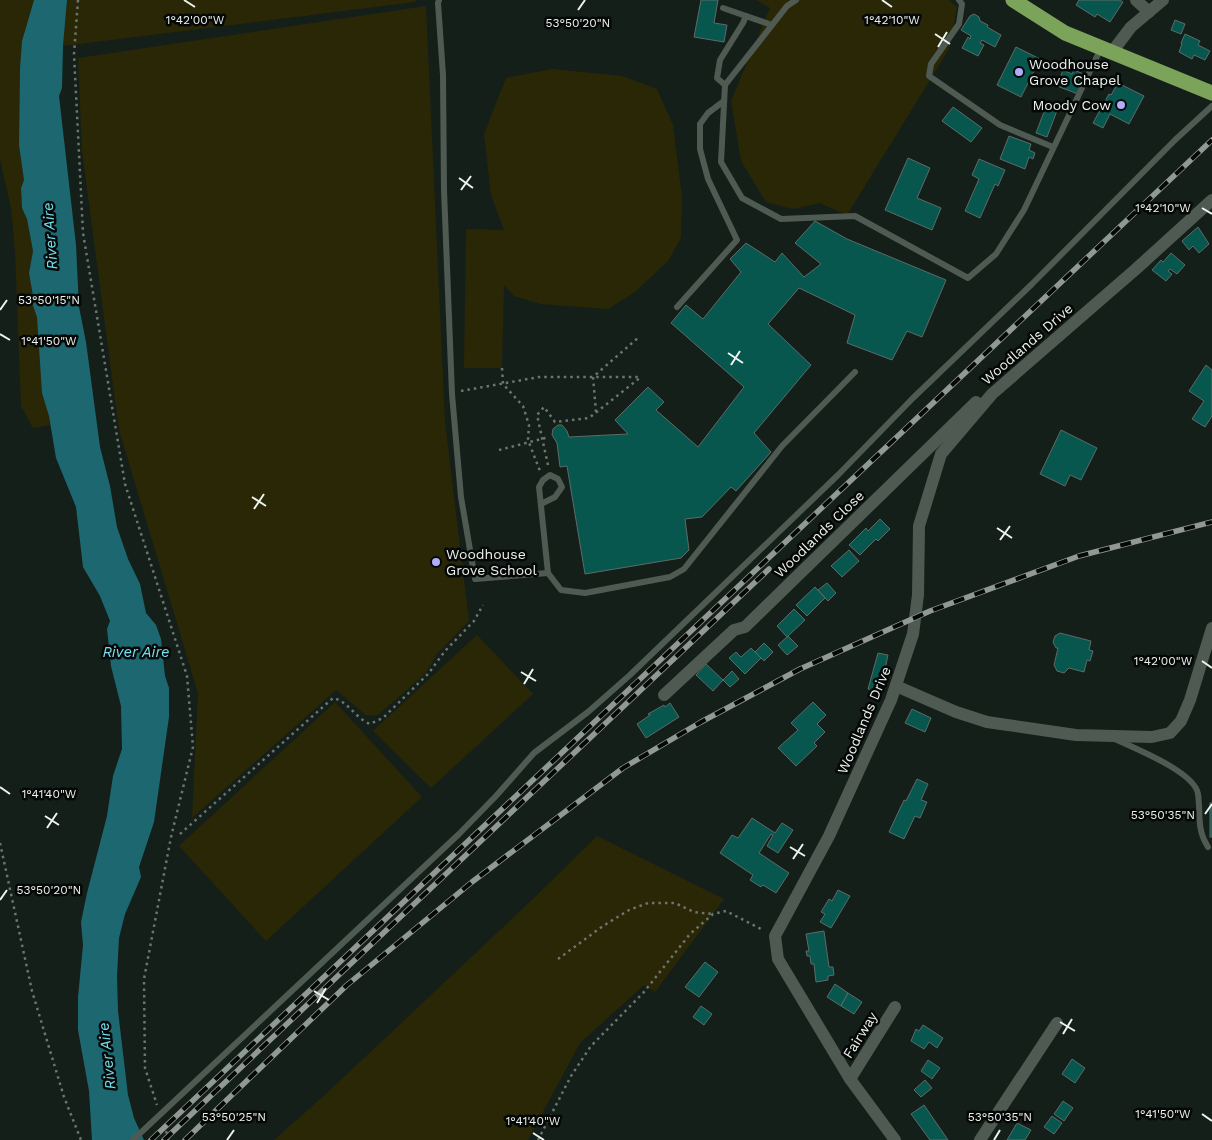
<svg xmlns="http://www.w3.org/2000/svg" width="1212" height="1140" viewBox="0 0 1212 1140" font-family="'Work Sans',sans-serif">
	<rect width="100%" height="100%" fill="#151f19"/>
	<g fill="#2a2707">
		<polygon points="0,0 34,0 22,41 20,68 19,145 24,180 21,188 22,208 27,219 33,251 29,273 33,296 32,303 37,317 50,425 33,428 21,406 15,251 11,208 0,159"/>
		<polygon points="67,0 416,0 415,2 63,46"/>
		<polygon points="756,0 949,0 957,7 949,49 847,215 820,203 793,209 766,202 741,161 731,101 770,8"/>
		<polygon points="426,6 445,422 469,621 437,654 425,674 378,715 367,716 336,690 192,818 198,693 119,430 82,151 78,58"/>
		<polygon points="552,69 622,76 657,89 673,125 682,197 681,238 668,261 635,292 608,309 540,304 514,296 504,285 502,368 464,368 466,229 504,230 491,195 484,134 506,78"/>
		<polygon points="477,635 533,694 431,788 373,731"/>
		<polygon points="335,702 422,797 266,941 179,846"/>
		<polygon points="597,836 724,899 655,992 644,985 580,1043 528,1140 274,1140 328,1092 533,899"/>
	</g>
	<polygon fill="#1d6770" points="34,0 67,0 63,46 62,88 59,96 76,245 79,307 86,342 100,447 110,486 117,527 128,559 140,584 146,613 156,625 161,639 165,676 169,688 169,717 154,822 139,867 141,877 125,914 119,938 117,976 118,1011 128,1095 134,1118 144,1140 92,1140 89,1091 78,1030 78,997 83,945 81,922 87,893 107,816 113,776 122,749 121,706 111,666 107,629 110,621 100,596 83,567 76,507 56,458 49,416 42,393 37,317 32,303 33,296 29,273 33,251 27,219 22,208 21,188 24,180 19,145 20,68 22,41"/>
	<g fill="#08574e" stroke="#5c6b68">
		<polygon points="701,0 718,0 714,23 727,25 724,42 694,37"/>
		<polygon points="1079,0 1120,0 1123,2 1110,22 1097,14 1095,17 1076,5"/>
		<polygon points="974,14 979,17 980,21 988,25 987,27 1001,35 995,47 982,40 980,43 984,45 978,56 962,48 968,37 970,39 971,36 961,30 970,16"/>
		<polygon points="1175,20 1185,24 1181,34 1171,30"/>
		<polygon points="1185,34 1200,41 1198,45 1210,51 1205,60 1194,55 1192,59 1179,52 1182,44 1181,43"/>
		<polygon points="1016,47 1040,59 1021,97 997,85"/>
		<polygon points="1063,70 1072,74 1074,70 1086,75 1078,94 1057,86"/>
		<polygon points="1118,83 1144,96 1129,124 1110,114 1103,128 1093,123 1109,94 1111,95"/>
		<polygon points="1047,104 1058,108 1047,137 1036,133"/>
		<polygon points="953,107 982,128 971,142 942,121"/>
		<polygon points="1009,136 1031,144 1029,150 1035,153 1033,159 1029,157 1025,169 1000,159"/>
		<polygon points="908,158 930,168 917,198 941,208 932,230 885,210"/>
		<polygon points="979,159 1005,170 998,186 995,184 980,218 965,211 979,179 972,175"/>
		<polygon points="815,221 847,239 946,280 922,337 907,331 892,360 847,343 855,315 799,288 768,324 811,365 754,433 771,452 736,491 731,487 702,517 685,519 689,550 681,558 585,574 567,466 560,467 557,443 552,435 553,429 558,425 562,425 567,431 569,437 628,434 615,420 648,387 664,402 656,410 698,447 744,387 671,323 686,305 703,319 741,272 730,259 746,243 775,262 782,253 804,277 821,264 795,243"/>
		<polygon points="1198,227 1209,244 1199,253 1193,246 1189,250 1182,241"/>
		<polygon points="1171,253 1185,265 1177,274 1170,269 1168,271 1172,274 1166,281 1152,270 1161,260 1163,262"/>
		<polygon points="1206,365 1212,370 1212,416 1205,427 1192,419 1204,401 1189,391"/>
		<polygon points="1061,430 1097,448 1081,480 1070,475 1065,486 1040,474"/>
		<polygon points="880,519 890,529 878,541 876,539 860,555 849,545 866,528 868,531"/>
		<polygon points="849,550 859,561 842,577 831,566"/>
		<polygon points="827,583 836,593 828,601 818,590"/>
		<polygon points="815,587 825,598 807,616 796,605"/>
		<polygon points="794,609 805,620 787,637 777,626"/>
		<polygon points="1060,633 1091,641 1089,650 1093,651 1090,661 1087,660 1084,672 1069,668 1064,673 1057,671 1054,665 1058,648 1056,648 1053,642 1055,636"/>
		<polygon points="788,636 798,646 787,655 778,645"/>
		<polygon points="764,643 773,652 764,661 755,652"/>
		<polygon points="751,648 761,658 745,674 729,658 736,652 741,657"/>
		<polygon points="878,653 888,655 880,692 868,689"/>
		<polygon points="706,664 723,680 713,691 696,675"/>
		<polygon points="732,671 739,679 730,687 723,680"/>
		<polygon points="813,702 826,715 817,724 825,732 814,743 817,746 796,766 778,748 798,730 791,723"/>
		<polygon points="670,703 679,717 646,738 637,724 650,715 648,714 664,705 665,707"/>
		<polygon points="912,709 931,718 925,732 905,723"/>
		<polygon points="917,779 928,784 921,800 927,802 920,818 915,816 904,839 889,832 904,800 906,801"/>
		<rect x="1210" y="803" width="2" height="34"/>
		<polygon points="752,818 775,833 782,823 793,830 778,853 767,846 773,835 771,834 759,853 789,873 776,893 763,885 761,887 750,880 753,875 720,853 732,835 738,838"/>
		<polygon points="838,890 850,896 831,928 820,922 825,914 821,912 829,899 832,901"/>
		<polygon points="824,931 829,967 833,967 834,975 828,976 828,980 816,982 814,964 811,964 810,956 807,956 806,951 809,951 806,934"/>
		<polygon points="705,962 718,972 699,997 685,987"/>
		<polygon points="835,984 848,993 841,1006 827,997"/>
		<polygon points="848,993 862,1002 854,1014 841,1006"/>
		<polygon points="701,1006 712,1014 704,1025 693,1017"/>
		<polygon points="923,1025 943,1038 937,1048 929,1042 924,1049 911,1041 916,1029 919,1031"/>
		<polygon points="1072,1059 1085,1068 1075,1083 1062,1074"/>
		<polygon points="928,1060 940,1068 932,1079 921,1071"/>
		<polygon points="925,1080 932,1088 921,1097 914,1090"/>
		<polygon points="1063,1101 1073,1108 1064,1121 1054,1114"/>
		<polygon points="924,1105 948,1140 930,1140 911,1114"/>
		<polygon points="1052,1116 1062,1123 1054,1134 1044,1127"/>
		<polygon points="1017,1123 1031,1130 1025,1140 1007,1140"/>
	</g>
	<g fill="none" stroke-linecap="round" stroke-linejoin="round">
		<g stroke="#6c7570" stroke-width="2.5" stroke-dasharray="2.5 4" stroke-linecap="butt">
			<polyline points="78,0 74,54 83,233 125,484 187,676 193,747 171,837 144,979 145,1068 157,1105"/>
			<polyline points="502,368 503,384 523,406 529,425 528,440 540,471"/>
			<polyline points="461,391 539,377 639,377"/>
			<polyline points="596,412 593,377 639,337"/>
			<polyline points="499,450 549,437"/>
			<polyline points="548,465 537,415 544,407 555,422 589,418 641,377"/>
			<path d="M 180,834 L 333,698 C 348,701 355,718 370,724 L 383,718 L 428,674 L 445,651 L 474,621 L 483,605"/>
			<polyline points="0,843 32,991 64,1097 81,1140"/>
			<polyline points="558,959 603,926 629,910 648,903 675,903 694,912 712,914"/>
			<polyline points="164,1125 169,1140"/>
			<polyline points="538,1140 571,1076 591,1046 644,992 690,934 713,914 726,911 763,930"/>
		</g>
		<g stroke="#4e5a52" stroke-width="6">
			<polyline points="439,0 438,3 443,75 444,190 452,394 461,497 475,579 548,573 561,590 585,593 670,577 684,569 782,446 855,372"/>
			<polyline points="796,0 787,6 725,85 721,162 742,198 781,219 855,216 968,278 996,254 1024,210 1101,48"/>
			<polyline points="959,0 962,4 959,24 931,64 929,76 1000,125 1053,147"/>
			<polyline points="723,8 772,25"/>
			<polyline points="725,85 717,78 720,60 743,23 746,16"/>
			<polyline points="677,307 737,240 708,179 700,149 700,124 708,113 724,101"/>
			<polyline points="541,504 555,497 562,487 558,479 550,475 543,480 539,487 548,573"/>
			<path d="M 1115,739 C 1134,748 1195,772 1198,794 C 1201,814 1196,828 1208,847"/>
			<polyline points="133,1140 459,834 496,796 534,753 588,712 630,675 838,475 913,398 1032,284 1175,140 1212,106"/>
		</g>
		<g stroke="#4e5a52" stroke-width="12">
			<polyline points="1136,0 1149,12"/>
			<polyline points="1112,52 1131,27 1163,0"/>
			<polyline points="896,686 956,712 987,722 1076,735 1152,737 1170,733 1181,721 1190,700 1212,628"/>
			<polyline points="664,695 734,630 745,627 976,402"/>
			<polyline points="850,1079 895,1007"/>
			<polyline points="895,1140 850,1079 778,959 775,936 829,836 891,700 913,634 918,595 919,526 941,454 992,394 1136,269 1212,200"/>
			<polyline points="980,1140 1057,1023"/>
		</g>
		<polyline stroke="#7ca35a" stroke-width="15" points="1013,0 1065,33 1212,93"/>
		<g stroke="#919994" stroke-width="5.5">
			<g id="rail">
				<polyline points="151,1140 1212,140"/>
				<polyline points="164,1140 769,569"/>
				<polyline points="185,1140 347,985 472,882 623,768 701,722 800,669 930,611 1079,556 1212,522"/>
			</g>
		</g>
		<use href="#rail" stroke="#050806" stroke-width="4" stroke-dasharray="11" stroke-linecap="butt"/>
	</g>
	<path fill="none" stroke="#ecf3ef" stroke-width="2" d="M 184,0 L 195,7M 882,0 L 892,7M 578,10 L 585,0M 935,34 L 950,44M 938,47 L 947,32M 459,178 L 473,188M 461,190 L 471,176M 1202,208 L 1212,214M 0,310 L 7,300M 0,334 L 10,340M 728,353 L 743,363M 731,365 L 740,351M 252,497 L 266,506M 254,509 L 264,494M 997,528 L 1012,538M 1000,540 L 1010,526M 1202,661 L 1212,668M 521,672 L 536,681M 524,684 L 533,669M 0,787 L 10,794M 1205,814 L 1212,804M 45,816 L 59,825M 47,828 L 57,813M 790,847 L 805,856M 793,859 L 803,844M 0,900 L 7,890M 314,991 L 329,1000M 317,1003 L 326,988M 1060,1022 L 1075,1031M 1063,1034 L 1072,1019M 1202,1114 L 1212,1121M 533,1133 L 544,1140M 227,1140 L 234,1130M 994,1140 L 1000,1130"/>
	<g fill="#afaefa" stroke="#050806" stroke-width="2">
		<circle cx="1019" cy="72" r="5"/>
		<circle cx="1121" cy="105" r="5"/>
		<circle cx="436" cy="562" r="5"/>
	</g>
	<g text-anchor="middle" stroke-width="5" stroke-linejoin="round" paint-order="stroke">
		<g font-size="14" fill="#ecf3ef" stroke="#050806" text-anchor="start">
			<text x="1029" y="69">Woodhouse<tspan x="1029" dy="16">Grove Chapel</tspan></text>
			<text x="1111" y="110" text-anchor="end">Moody Cow</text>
			<text x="446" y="559">Woodhouse<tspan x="446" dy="16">Grove School</tspan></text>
		</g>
		<g font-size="14" fill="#ecf3ef" stroke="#050806">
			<text transform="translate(1027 344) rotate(-41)" y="5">Woodlands Drive</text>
			<text transform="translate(819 534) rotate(-44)" y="5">Woodlands Close</text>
			<text transform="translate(864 720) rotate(-67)" y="5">Woodlands Drive</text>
			<text transform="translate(860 1035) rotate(-58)" y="5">Fairway</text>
		</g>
		<g font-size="15" font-style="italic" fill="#74e0ef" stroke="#050806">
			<text transform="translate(50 236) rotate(-94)" y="5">River Aire</text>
			<text x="136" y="657">River Aire</text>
			<text transform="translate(107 1056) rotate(-96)" y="5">River Aire</text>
		</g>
	</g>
	<g font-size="12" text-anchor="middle" fill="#ecf3ef" stroke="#050806" stroke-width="5" stroke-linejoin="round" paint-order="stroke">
		<text x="195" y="24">1°42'00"W</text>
		<text x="892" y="24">1°42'10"W</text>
		<text x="578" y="27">53°50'20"N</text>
		<text x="1163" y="212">1°42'10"W</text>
		<text x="49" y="304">53°50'15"N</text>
		<text x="49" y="345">1°41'50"W</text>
		<text x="1163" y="665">1°42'00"W</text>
		<text x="49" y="798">1°41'40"W</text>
		<text x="1163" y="819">53°50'35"N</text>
		<text x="49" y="894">53°50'20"N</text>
		<text x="1163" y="1118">1°41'50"W</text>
		<text x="234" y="1121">53°50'25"N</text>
		<text x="1000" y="1121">53°50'35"N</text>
		<text x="533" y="1125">1°41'40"W</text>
	</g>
</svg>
